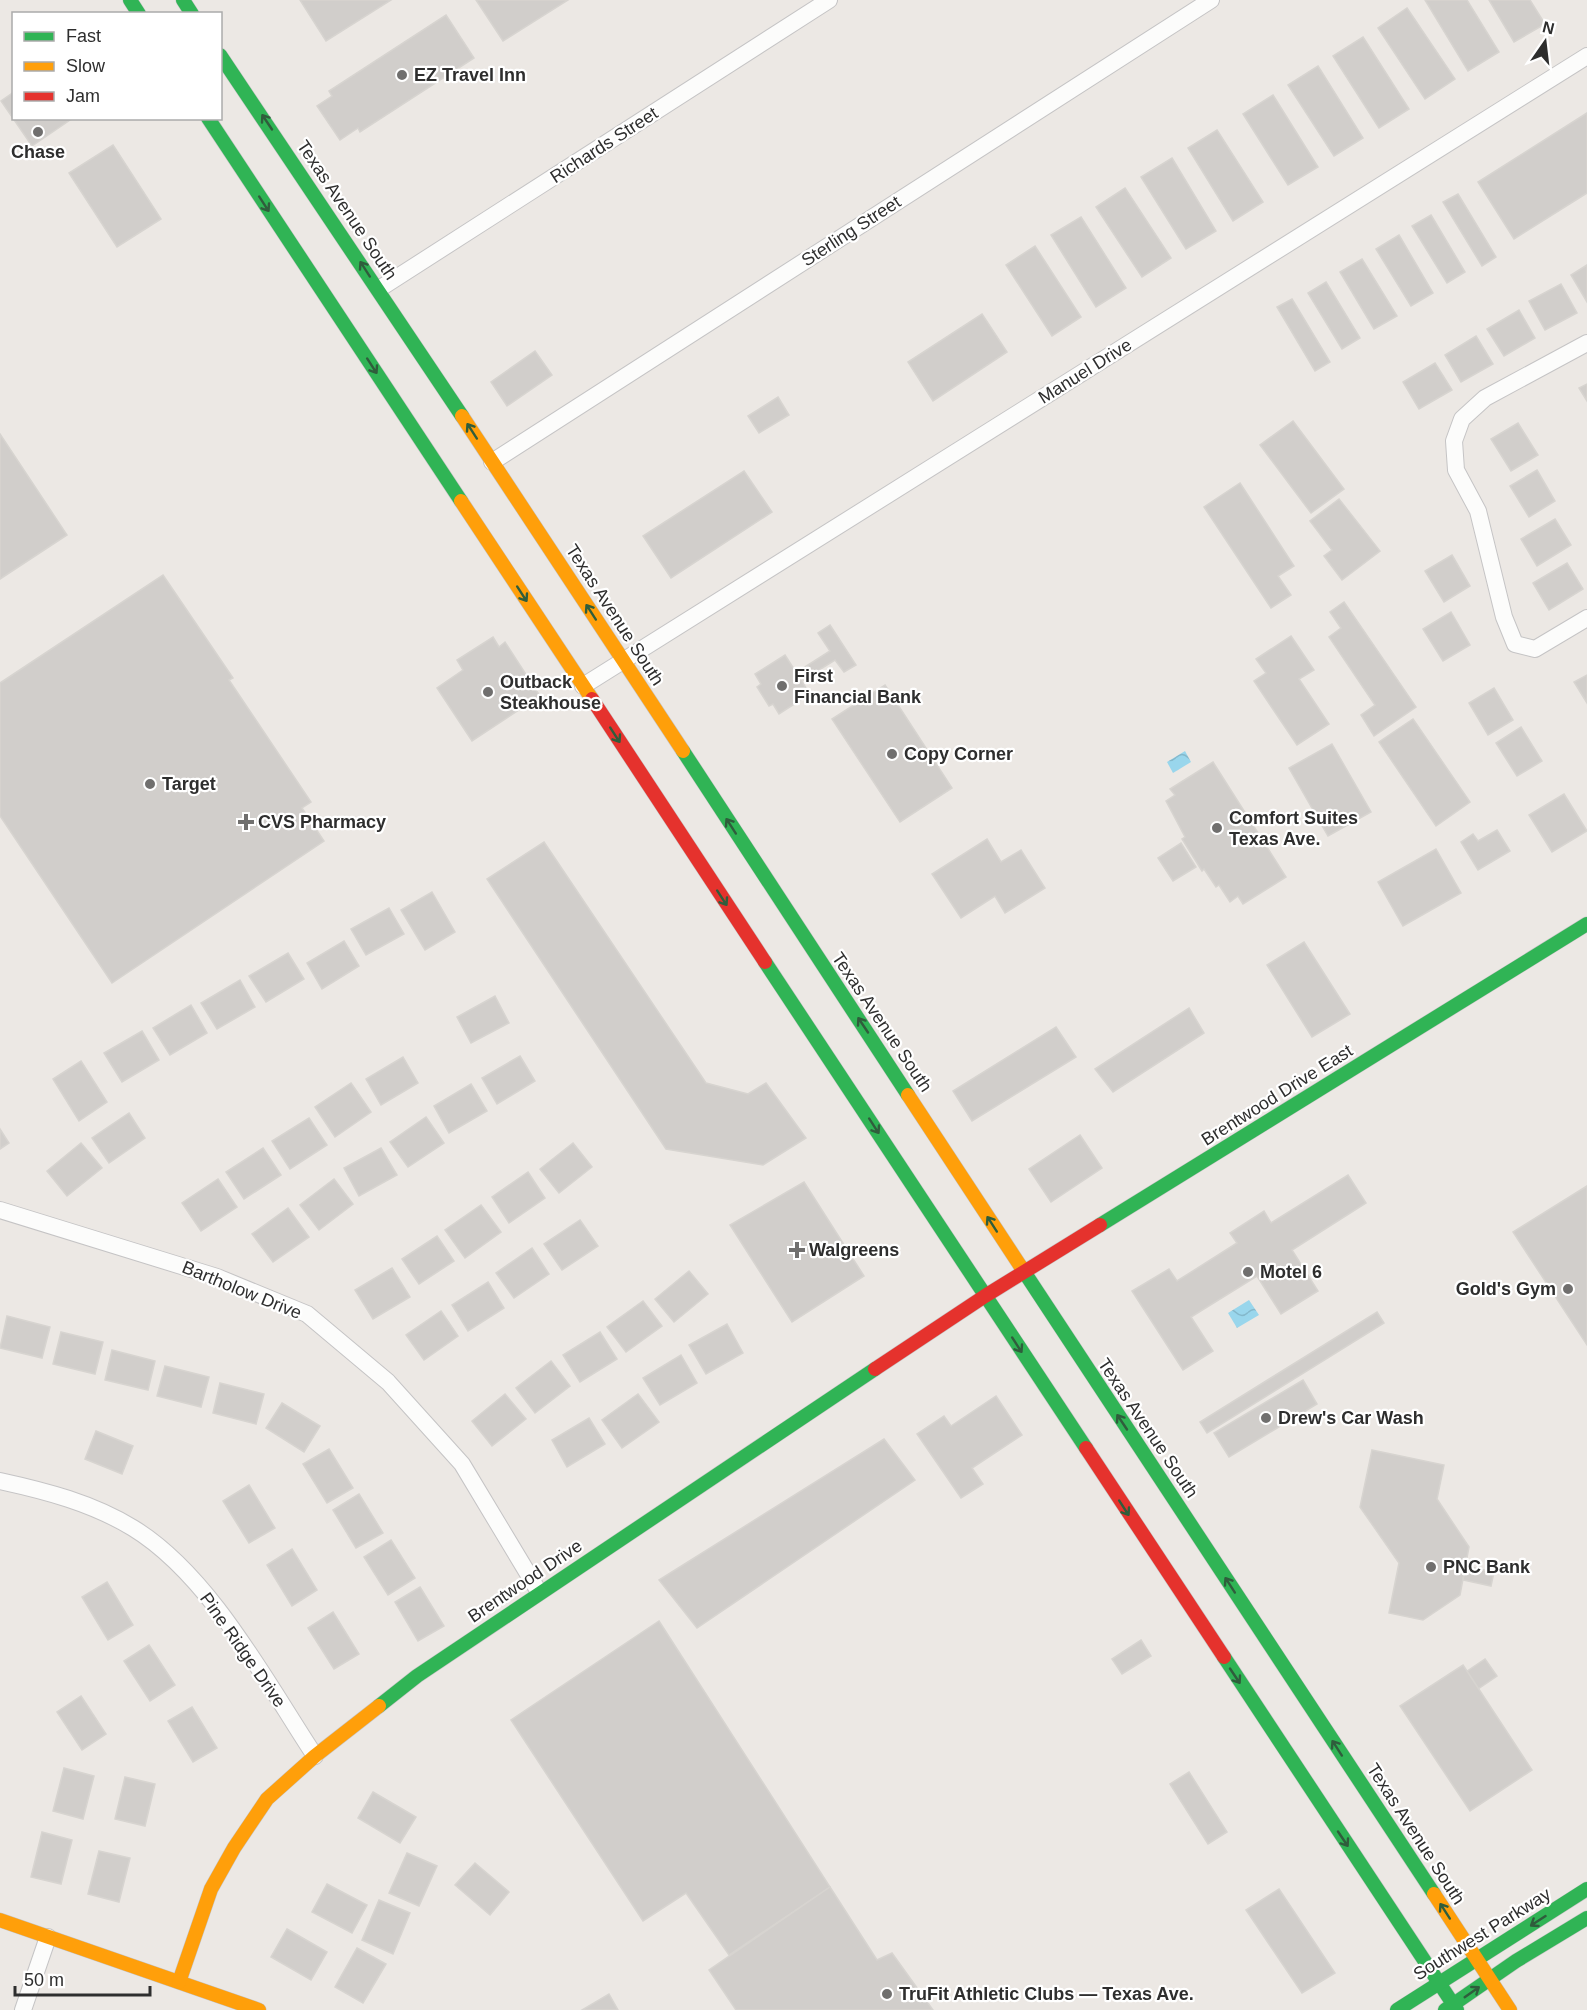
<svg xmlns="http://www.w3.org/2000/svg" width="1587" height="2010" viewBox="0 0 1587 2010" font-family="Arial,sans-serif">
	<defs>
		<pattern id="water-waves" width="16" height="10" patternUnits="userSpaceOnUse" patternTransform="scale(1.5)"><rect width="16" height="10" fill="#99d6ec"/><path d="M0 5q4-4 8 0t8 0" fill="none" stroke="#84b8cb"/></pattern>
	</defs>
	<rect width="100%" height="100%" fill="#ece8e4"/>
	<g fill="url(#water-waves)">
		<polygon points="1185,751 1191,762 1173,773 1167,762"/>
		<polygon points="1249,1300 1259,1315 1237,1328 1228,1313"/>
	</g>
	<g fill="#d1cecb" stroke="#d7d4d0" stroke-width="1.5">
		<polygon points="300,0 391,0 326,41"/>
		<polygon points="476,0 568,0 503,41"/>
		<polygon points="1425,0 1467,0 1499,52 1468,71"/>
		<polygon points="1489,0 1530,0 1545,24 1514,42"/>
		<polygon points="1407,8 1455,79 1425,99 1378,28"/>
		<polygon points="446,15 474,58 360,132 358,128 340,140 317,106 332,96 329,91"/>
		<polygon points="1363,37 1409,109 1379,128 1333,56"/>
		<polygon points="1318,66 1363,138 1334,156 1288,85"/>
		<polygon points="14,92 14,118 73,118 32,146 1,101"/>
		<polygon points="1273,95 1318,167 1288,185 1243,114"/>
		<polygon points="1587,113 1587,193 1514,239 1478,182"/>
		<polygon points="1217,130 1263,202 1233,221 1188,148"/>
		<polygon points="113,145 161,219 117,247 69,173"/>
		<polygon points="1172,158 1216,231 1186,249 1141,177"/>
		<polygon points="1125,188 1171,258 1142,277 1096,207"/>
		<polygon points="1458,194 1496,257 1482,266 1443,202"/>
		<polygon points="1431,215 1465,272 1447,283 1412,226"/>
		<polygon points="1081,217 1126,288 1096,307 1051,235"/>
		<polygon points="1399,235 1433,293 1411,306 1376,249"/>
		<polygon points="1035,246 1081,317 1052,336 1006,265"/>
		<polygon points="1362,259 1397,316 1374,329 1340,272"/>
		<polygon points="1587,265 1587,302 1571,275"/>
		<polygon points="1326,282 1360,338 1342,349 1308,293"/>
		<polygon points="1561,284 1577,313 1545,330 1529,301"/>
		<polygon points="1292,299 1330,362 1315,371 1277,307"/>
		<polygon points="1519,310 1535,338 1504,356 1487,329"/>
		<polygon points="982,314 1007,352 933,401 908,362"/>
		<polygon points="1476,336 1493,364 1461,382 1445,355"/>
		<polygon points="535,351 552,375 507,406 491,382"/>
		<polygon points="1435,363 1452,390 1419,409 1403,382"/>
		<polygon points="1587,384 1587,401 1579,388"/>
		<polygon points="778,397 789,415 759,433 748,416"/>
		<polygon points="1293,421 1344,489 1311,513 1260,445"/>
		<polygon points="1518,423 1538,455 1511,471 1491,439"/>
		<polygon points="0,434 67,535 0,579"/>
		<polygon points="1537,470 1555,501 1529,517 1510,486"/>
		<polygon points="744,471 772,512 671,578 643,536"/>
		<polygon points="1240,483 1294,566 1278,576 1291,595 1271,608 1204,507"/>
		<polygon points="1339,499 1380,551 1342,580 1324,556 1332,550 1310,521"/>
		<polygon points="1555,519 1571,545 1537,566 1521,539"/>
		<polygon points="1452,555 1470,586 1444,602 1425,571"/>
		<polygon points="1567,563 1583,589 1549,610 1533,583"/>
		<polygon points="163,575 233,678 229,680 311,802 302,808 324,841 112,983 0,816 0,683"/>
		<polygon points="1344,602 1416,707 1374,736 1361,715 1375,705 1329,637 1341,628 1330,612"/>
		<polygon points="1451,612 1470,645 1443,661 1423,629"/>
		<polygon points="830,625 856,665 844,672 835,660 803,680 797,672 830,651 818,633"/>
		<polygon points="1291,636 1314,670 1299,679 1329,724 1297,745 1254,681 1266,673 1256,659"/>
		<polygon points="493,637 499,647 505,642 540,696 472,741 437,688 463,670 457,660"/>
		<polygon points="785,655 810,694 779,714 773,704 769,706 757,687 761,684 755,674"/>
		<polygon points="1587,675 1587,703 1574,682"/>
		<polygon points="885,685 952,788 900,822 832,719"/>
		<polygon points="1494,688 1513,720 1488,735 1469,703"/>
		<polygon points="1413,719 1470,802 1436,826 1379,742"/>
		<polygon points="1521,727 1542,761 1517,776 1496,743"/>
		<polygon points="1332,744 1371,812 1328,836 1289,768"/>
		<polygon points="1213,762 1286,877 1243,904 1238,896 1230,902 1219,885 1216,887 1204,869 1202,871 1182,839 1185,837 1166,801 1175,795 1170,789"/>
		<polygon points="1564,794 1587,831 1552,852 1529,815"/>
		<polygon points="1497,830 1510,851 1478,870 1461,842 1473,834 1478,841"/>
		<polygon points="987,839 1001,862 1021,850 1045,888 1005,913 995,896 961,918 932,874"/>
		<polygon points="544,842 706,1083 748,1094 766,1083 806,1138 763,1165 666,1149 487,879"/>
		<polygon points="1181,843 1196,867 1173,881 1158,858"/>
		<polygon points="1436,849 1461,893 1403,926 1378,882"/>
		<polygon points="432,892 455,932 425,950 401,910"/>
		<polygon points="389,908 404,934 366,955 351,929"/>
		<polygon points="344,941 359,966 322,989 307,963"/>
		<polygon points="1304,942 1350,1014 1312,1037 1267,965"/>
		<polygon points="288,953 304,979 266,1002 249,976"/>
		<polygon points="240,980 255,1007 217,1029 201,1003"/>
		<polygon points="495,996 509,1023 471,1043 457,1017"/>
		<polygon points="191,1005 207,1033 170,1055 153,1028"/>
		<polygon points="1189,1008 1204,1033 1113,1092 1095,1069"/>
		<polygon points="1056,1027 1076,1057 972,1121 953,1091"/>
		<polygon points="142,1031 159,1060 122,1082 104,1053"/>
		<polygon points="520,1056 535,1081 497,1104 482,1078"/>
		<polygon points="403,1057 418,1083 381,1105 366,1079"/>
		<polygon points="81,1061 107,1102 79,1121 53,1079"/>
		<polygon points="351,1083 371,1112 335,1137 315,1107"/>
		<polygon points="471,1084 487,1111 449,1133 434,1106"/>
		<polygon points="129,1113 145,1138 109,1163 92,1138"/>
		<polygon points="426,1117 444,1143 408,1167 390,1142"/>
		<polygon points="309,1118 327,1145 290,1169 272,1141"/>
		<polygon points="0,1129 9,1143 0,1149"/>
		<polygon points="1080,1135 1102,1168 1051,1202 1029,1169"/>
		<polygon points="81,1143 102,1168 67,1196 47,1171"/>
		<polygon points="573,1143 592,1167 559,1193 540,1169"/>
		<polygon points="263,1148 281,1175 244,1199 226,1172"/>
		<polygon points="381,1148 397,1175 359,1196 344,1168"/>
		<polygon points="528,1172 545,1198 509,1223 492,1197"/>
		<polygon points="1348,1175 1366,1203 1292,1250 1318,1291 1281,1314 1257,1276 1191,1317 1213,1351 1183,1370 1132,1291 1169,1269 1177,1281 1237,1243 1230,1233 1264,1211 1271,1223"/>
		<polygon points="218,1179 237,1207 201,1231 182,1203"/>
		<polygon points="334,1179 353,1204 319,1230 300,1205"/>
		<polygon points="804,1182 864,1276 792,1322 730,1225"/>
		<polygon points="1587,1186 1587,1345 1513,1232"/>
		<polygon points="481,1205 501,1232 465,1258 445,1230"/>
		<polygon points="288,1208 309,1237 273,1262 252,1234"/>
		<polygon points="580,1220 598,1246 562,1270 544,1244"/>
		<polygon points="437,1236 454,1261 419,1284 402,1259"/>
		<polygon points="532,1248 549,1274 514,1298 496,1273"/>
		<polygon points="392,1268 410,1297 373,1319 355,1290"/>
		<polygon points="689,1271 708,1294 674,1322 655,1299"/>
		<polygon points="488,1282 504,1308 468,1331 452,1305"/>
		<polygon points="643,1301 662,1326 626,1352 607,1327"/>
		<polygon points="441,1311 458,1336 424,1360 406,1335"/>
		<polygon points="1377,1312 1384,1323 1207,1433 1200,1422"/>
		<polygon points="7,1316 50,1327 42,1358 0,1348"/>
		<polygon points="727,1324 743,1353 706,1374 689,1345"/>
		<polygon points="61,1332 103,1342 95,1374 53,1364"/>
		<polygon points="600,1332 617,1359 580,1382 563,1355"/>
		<polygon points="112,1350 155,1361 148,1390 105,1380"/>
		<polygon points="681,1355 697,1383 660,1405 643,1378"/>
		<polygon points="551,1361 570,1386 535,1413 516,1388"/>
		<polygon points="165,1366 209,1377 201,1407 157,1396"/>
		<polygon points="1303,1380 1317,1404 1229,1457 1214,1433"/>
		<polygon points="220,1383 264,1394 256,1424 213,1413"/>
		<polygon points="505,1394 526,1419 492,1446 472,1421"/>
		<polygon points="638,1394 659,1422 622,1448 602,1420"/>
		<polygon points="996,1396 1022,1435 972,1468 983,1484 961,1498 917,1434 944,1416 951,1426"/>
		<polygon points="282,1403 320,1426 304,1452 266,1428"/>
		<polygon points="589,1418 605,1444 567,1467 552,1440"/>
		<polygon points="96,1431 133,1446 122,1474 85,1459"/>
		<polygon points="884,1439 915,1480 697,1628 659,1580"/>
		<polygon points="329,1449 353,1488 327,1503 303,1464"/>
		<polygon points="1372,1450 1444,1465 1437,1499 1469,1547 1460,1595 1423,1620 1389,1613 1399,1563 1360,1507"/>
		<polygon points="249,1485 275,1528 249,1543 223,1501"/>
		<polygon points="359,1494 383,1533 356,1548 333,1510"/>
		<polygon points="391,1540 415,1578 388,1595 364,1557"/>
		<polygon points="292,1549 317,1590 292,1606 267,1565"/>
		<polygon points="1466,1566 1494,1572 1491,1586 1463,1580"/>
		<polygon points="107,1582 133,1625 108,1640 82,1597"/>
		<polygon points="420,1587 444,1626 418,1641 395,1602"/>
		<polygon points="333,1612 359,1654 334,1669 308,1628"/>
		<polygon points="659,1621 830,1887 729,1955 686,1893 643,1921 511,1720"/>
		<polygon points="1141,1640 1151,1656 1122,1674 1112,1659"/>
		<polygon points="149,1645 175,1685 150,1701 124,1661"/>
		<polygon points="1485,1659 1497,1676 1478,1689 1466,1672"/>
		<polygon points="1463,1665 1532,1770 1470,1811 1400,1706"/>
		<polygon points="81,1696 106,1734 82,1750 57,1712"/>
		<polygon points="192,1707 217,1748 193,1762 168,1721"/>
		<polygon points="64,1768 94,1776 83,1819 53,1811"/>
		<polygon points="1189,1772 1227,1832 1208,1844 1170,1784"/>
		<polygon points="125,1777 155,1784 145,1826 115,1819"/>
		<polygon points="373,1792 416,1817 400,1843 358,1818"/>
		<polygon points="42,1832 72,1840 61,1884 31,1877"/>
		<polygon points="99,1851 130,1858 119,1902 88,1894"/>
		<polygon points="407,1853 437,1866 419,1906 389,1893"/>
		<polygon points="475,1863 509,1892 490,1915 455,1885"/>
		<polygon points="327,1884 367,1905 352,1933 312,1912"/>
		<polygon points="830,1887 877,1960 892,1953 933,2010 736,2010 709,1970"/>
		<polygon points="1279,1889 1335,1973 1302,1993 1246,1910"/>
		<polygon points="379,1900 410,1913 393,1954 362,1940"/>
		<polygon points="287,1929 327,1952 311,1980 271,1957"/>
		<polygon points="357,1948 386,1964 363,2003 335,1987"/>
		<polygon points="609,1994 618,2010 582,2010"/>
	</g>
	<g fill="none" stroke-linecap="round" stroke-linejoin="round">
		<g stroke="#c5c4c5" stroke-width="18">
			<g id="street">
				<polyline points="379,289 829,0"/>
				<polyline points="1587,343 1485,398 1462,419 1454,441 1456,470 1478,511 1504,617 1515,644 1535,649 1587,618"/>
				<polyline points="492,462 1211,0"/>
				<polyline points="583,686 1587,56"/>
				<polyline points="0,1210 217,1277 307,1314 388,1382 462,1464 539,1592"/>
				<path d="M 0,1481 C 46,1491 92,1503 133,1528 C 210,1575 266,1682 315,1756"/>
				<polyline points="23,2010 48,1937"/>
			</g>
		</g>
		<g stroke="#c5c4c5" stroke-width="15">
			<g id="fast">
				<polyline points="130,0 139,14"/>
				<polyline points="183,0 192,14"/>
				<polyline points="220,55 462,416"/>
				<polyline points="208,118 461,501"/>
				<polyline points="683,751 908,1095"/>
				<polyline points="765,962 1086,1448"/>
				<polyline points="1100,1225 1587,924"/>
				<polyline points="1021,1267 1434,1894"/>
				<polyline points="1224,1657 1457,2010"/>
				<polyline points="379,1706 417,1676 875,1369"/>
				<polyline points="1397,2010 1587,1889"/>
				<polyline points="1445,2010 1516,1961 1587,1918"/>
			</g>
		</g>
		<g stroke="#c5c4c5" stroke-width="15">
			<g id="slow">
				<polyline points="462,416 683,751"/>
				<polyline points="461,501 592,699"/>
				<polyline points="908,1095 1021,1267"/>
				<polyline points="1434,1894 1510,2010"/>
				<polyline points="0,1920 259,2010"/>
				<polyline points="179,1982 211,1889 234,1848 267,1799 315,1756 379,1706"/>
			</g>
		</g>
		<g stroke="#c5c4c5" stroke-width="15">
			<g id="jam">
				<polyline points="592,699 765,962"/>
				<polyline points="875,1369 985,1296 1100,1225"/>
				<polyline points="1086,1448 1224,1657"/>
			</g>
		</g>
		<use href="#street" stroke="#fcfcfb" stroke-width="16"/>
		<use href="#fast" stroke="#30b455" stroke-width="14"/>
		<use href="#slow" stroke="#ff9f0a" stroke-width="14"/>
		<use href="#jam" stroke="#e5322d" stroke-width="14"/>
	</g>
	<defs><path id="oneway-shaft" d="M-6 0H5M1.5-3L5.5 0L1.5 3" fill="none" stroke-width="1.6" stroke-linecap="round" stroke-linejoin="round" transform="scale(1.5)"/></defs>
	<g stroke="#2f5d3c">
		<use href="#oneway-shaft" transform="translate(267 122) rotate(-124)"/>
		<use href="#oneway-shaft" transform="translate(264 204) rotate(57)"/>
		<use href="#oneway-shaft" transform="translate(365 269) rotate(-123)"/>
		<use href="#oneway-shaft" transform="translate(372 366) rotate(57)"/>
		<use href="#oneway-shaft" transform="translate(472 431) rotate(-123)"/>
		<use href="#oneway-shaft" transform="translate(522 594) rotate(57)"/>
		<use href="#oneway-shaft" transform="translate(591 612) rotate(-123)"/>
		<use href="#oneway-shaft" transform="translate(615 735) rotate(57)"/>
		<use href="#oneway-shaft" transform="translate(731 826) rotate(-123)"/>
		<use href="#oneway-shaft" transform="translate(722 898) rotate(57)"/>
		<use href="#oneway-shaft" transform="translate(863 1025) rotate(-124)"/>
		<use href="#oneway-shaft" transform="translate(874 1126) rotate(57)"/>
		<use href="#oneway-shaft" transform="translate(992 1224) rotate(-123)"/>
		<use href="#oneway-shaft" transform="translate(1017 1345) rotate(57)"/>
		<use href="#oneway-shaft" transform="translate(1122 1422) rotate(-124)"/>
		<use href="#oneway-shaft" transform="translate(1124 1508) rotate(57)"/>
		<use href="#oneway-shaft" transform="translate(1230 1585) rotate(-123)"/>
		<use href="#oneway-shaft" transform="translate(1235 1676) rotate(56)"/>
		<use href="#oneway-shaft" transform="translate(1337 1748) rotate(-123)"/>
		<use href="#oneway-shaft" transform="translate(1343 1839) rotate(56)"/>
		<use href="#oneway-shaft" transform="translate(1445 1911) rotate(-123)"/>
		<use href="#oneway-shaft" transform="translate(1538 1921) rotate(147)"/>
		<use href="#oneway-shaft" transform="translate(1472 1992) rotate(-35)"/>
	</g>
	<g fill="#706f6e" stroke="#fff" stroke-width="2">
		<circle cx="402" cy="75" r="6"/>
		<circle cx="38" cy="132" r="6"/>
		<circle cx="782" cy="686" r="6"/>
		<circle cx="488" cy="692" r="6"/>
		<circle cx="892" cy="754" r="6"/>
		<circle cx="150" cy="784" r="6"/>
		<path d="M243 813h6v6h6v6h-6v6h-6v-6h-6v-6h6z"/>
		<circle cx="1217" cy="828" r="6"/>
		<path d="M794 1241h6v6h6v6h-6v6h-6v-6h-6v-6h6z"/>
		<circle cx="1248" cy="1272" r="6"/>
		<circle cx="1568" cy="1289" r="6"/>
		<circle cx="1266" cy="1418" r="6"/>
		<circle cx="1431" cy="1567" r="6"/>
		<circle cx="887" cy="1994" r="6"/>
	</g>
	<g text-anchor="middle" stroke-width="4.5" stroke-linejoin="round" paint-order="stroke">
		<g font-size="18" font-weight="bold" fill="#2e2e2e" stroke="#fff" text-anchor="start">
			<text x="414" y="81">EZ Travel Inn</text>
			<text x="38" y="158" text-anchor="middle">Chase</text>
			<text x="794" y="682">First<tspan x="794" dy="21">Financial Bank</tspan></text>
			<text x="500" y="688">Outback<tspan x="500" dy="21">Steakhouse</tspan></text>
			<text x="904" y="760">Copy Corner</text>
			<text x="162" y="790">Target</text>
			<text x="1229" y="824">Comfort Suites<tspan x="1229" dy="21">Texas Ave.</tspan></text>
			<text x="258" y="828">CVS Pharmacy</text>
			<text x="809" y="1256">Walgreens</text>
			<text x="1260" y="1278">Motel 6</text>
			<text x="1556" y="1295" text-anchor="end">Gold's Gym</text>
			<text x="1278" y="1424">Drew's Car Wash</text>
			<text x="1443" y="1573">PNC Bank</text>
			<text x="899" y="2000">TruFit Athletic Clubs — Texas Ave.</text>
		</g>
		<g font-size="18" fill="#2e2e2e" stroke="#fff">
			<text transform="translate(604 145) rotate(-33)" y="6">Richards Street</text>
			<text transform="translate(347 210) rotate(56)" y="6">Texas Avenue South</text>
			<text transform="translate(851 231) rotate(-33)" y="6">Sterling Street</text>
			<text transform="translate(1085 371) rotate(-32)" y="6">Manuel Drive</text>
			<text transform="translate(615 615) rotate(57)" y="6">Texas Avenue South</text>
			<text transform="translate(882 1022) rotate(56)" y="6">Texas Avenue South</text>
			<text transform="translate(1277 1095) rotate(-32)" y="6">Brentwood Drive East</text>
			<text transform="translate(242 1290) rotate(22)" y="6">Bartholow Drive</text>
			<text transform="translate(1148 1428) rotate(56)" y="6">Texas Avenue South</text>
			<text transform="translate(525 1581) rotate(-34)" y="6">Brentwood Drive</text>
			<text transform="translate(243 1650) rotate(55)" y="6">Pine Ridge Drive</text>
			<text transform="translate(1416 1834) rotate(57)" y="6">Texas Avenue South</text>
			<text transform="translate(1482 1934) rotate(-32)" y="6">Southwest Parkway</text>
		</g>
	</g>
	<rect x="12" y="12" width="210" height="108" fill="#ffffff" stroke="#ababab" stroke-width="1.5"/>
	<rect x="24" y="32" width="30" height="9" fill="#30b455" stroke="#ababab" stroke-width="1.5"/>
	<text x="66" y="42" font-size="18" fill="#2e2e2e">Fast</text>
	<rect x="24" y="62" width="30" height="9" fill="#ff9f0a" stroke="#ababab" stroke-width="1.5"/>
	<text x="66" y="72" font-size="18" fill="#2e2e2e">Slow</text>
	<rect x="24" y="92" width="30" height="9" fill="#e5322d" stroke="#ababab" stroke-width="1.5"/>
	<text x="66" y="102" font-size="18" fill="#2e2e2e">Jam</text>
	<g transform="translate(1545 42) rotate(14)" stroke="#ffffff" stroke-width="4.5" paint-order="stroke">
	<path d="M0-4.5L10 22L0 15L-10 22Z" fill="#2e2e2e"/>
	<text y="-9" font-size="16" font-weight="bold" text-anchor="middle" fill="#2e2e2e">N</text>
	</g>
	<path d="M15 1986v9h135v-9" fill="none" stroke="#2e2e2e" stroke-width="3"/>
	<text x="24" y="1986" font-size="18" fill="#2e2e2e" stroke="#ffffff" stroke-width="4.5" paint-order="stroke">50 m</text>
</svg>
